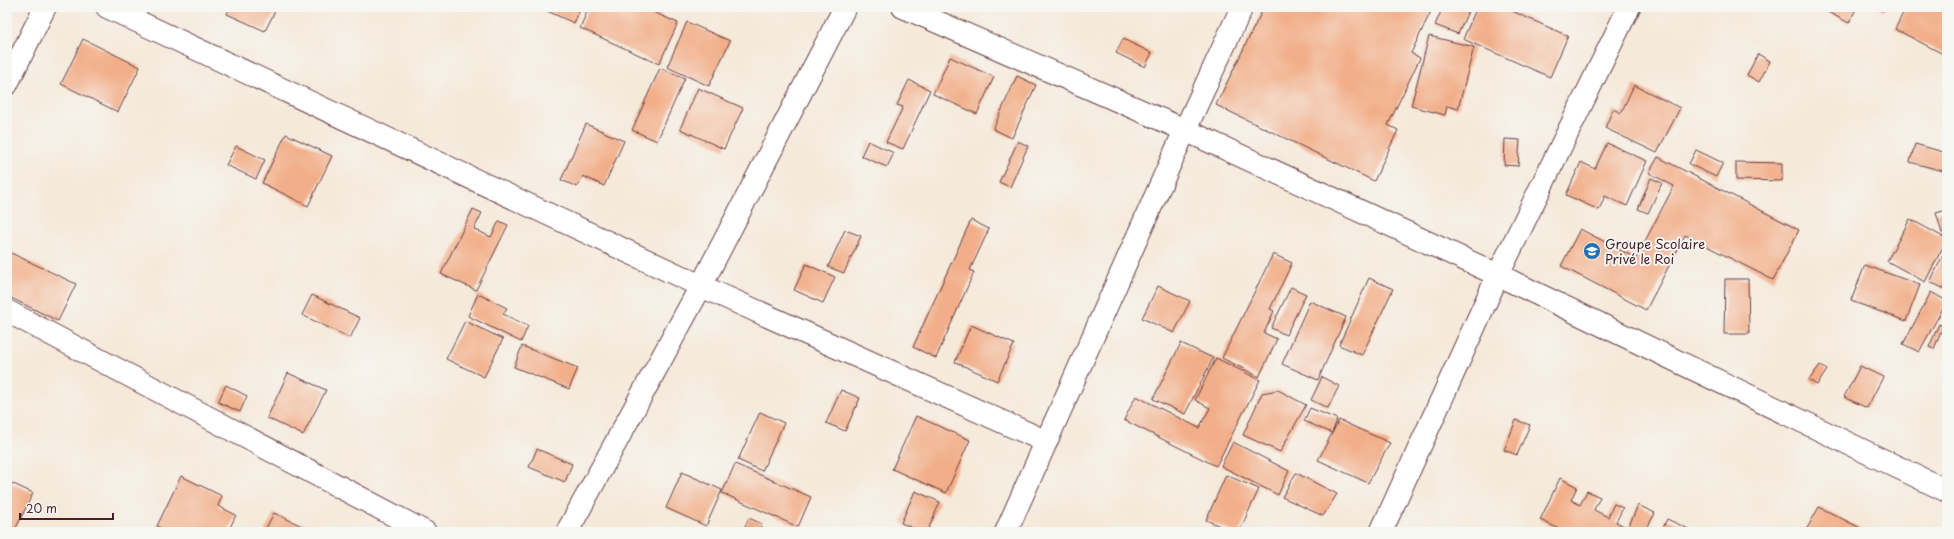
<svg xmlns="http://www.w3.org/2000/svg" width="1954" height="539" viewBox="0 0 1954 539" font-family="'Playpen Sans',sans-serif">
	<rect width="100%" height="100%" fill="#f6f6f2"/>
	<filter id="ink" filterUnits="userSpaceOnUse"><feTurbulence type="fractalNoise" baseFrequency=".025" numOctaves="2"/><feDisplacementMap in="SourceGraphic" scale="8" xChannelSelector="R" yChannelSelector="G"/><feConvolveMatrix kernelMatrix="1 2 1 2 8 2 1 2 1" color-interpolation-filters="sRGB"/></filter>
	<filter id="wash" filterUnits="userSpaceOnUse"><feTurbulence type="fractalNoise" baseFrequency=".012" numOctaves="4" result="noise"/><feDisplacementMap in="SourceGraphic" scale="16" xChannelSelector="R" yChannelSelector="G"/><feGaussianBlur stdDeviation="0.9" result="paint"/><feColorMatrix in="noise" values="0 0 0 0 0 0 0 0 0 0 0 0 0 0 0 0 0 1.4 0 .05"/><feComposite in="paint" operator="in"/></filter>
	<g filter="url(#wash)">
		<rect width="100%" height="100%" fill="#f5e9d9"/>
		<g id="blocks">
			<g fill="#f2ae88">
				<polygon points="230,7 277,7 265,31 227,14"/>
				<polygon points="538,7 581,7 574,23"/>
				<polygon points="589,7 642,7 678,23 659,64 580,28"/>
				<polygon points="1264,7 1433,7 1411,53 1420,58 1388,125 1398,130 1374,181 1216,105"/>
				<polygon points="1443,7 1470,7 1458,34 1435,25"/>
				<polygon points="1477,7 1503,7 1568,36 1550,77 1463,39"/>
				<polygon points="1818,7 1857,7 1849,23"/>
				<polygon points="1876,7 1885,7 1883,11"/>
				<polygon points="1906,7 1947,7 1947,52 1945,55 1895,29"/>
				<polygon points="687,22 730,41 709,86 667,67"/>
				<polygon points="1429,36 1474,47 1458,109 1447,106 1445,115 1411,106"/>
				<polygon points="83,39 140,67 118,112 61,84"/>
				<polygon points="1123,39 1152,53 1145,67 1116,53"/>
				<polygon points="1758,54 1770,61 1759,82 1747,75"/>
				<polygon points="950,57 994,77 977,114 933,94"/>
				<polygon points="660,68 685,78 657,141 632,130"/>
				<polygon points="1017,76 1036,85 1012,138 993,129"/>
				<polygon points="909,80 930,90 903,149 886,142 903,107 897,105"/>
				<polygon points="1634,85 1680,108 1657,153 1605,128 1613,109 1621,113"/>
				<polygon points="698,88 743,108 724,149 680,129"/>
				<polygon points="586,124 624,141 604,186 583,176 577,187 561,180"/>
				<polygon points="286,134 332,156 308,206 262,183"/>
				<polygon points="1505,139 1520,140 1518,166 1504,165"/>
				<polygon points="868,141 894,153 887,167 861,156"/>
				<polygon points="1018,141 1028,146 1010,187 999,182"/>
				<polygon points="1607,143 1647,161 1627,206 1605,196 1599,210 1566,195 1581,162 1595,169"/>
				<polygon points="1915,144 1947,153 1947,172 1910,162"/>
				<polygon points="236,146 265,160 256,179 226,165"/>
				<polygon points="1696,150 1723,163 1716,177 1689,164"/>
				<polygon points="1658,157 1799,230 1773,280 1685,235 1646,310 1561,266 1580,229 1636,258 1674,186 1649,173"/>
				<polygon points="1736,162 1782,163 1782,181 1736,180"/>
				<polygon points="1651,178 1662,183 1648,213 1638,209"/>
				<polygon points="473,209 482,213 474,229 491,237 499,221 508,225 476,290 441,274"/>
				<polygon points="1947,210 1947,231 1942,233 1936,213"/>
				<polygon points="1910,219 1947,239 1925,282 1887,261"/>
				<polygon points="971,220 989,229 970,270 974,272 936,358 913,347"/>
				<polygon points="845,230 861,236 844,273 828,267"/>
				<polygon points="1947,247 1947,290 1930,282"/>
				<polygon points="7,251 76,284 58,321 7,296"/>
				<polygon points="1273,254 1292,263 1270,309 1274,311 1264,333 1277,339 1259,377 1222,358"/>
				<polygon points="806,264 835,277 823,303 794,290"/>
				<polygon points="1865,265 1920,285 1906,321 1851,301"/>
				<polygon points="1369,278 1393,289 1362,355 1339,345"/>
				<polygon points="1725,279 1748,279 1749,334 1724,334"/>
				<polygon points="1158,286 1190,301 1174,333 1142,318"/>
				<polygon points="1291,287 1306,294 1286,335 1271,328"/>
				<polygon points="1931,292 1947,301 1919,352 1903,344"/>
				<polygon points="478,294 507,308 503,314 528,326 521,342 468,316"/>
				<polygon points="312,295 360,318 350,338 302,315"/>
				<polygon points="1310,301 1346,317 1318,380 1282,364"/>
				<polygon points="465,321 503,339 484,377 446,359"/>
				<polygon points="1939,324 1943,326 1934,349 1929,347"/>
				<polygon points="971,325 1014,344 997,381 955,362"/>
				<polygon points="1181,343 1213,358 1185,414 1153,399"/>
				<polygon points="522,346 578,368 569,389 514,367"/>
				<polygon points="1216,358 1260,380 1216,466 1124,420 1136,396 1199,428 1210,408 1195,400"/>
				<polygon points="1820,365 1827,370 1817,385 1809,380"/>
				<polygon points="1860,366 1883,377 1867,408 1844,397"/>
				<polygon points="288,373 326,390 303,435 267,418"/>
				<polygon points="1322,377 1339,386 1328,408 1311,400"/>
				<polygon points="226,385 247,396 240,412 218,402"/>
				<polygon points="841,390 860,398 845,431 826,423"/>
				<polygon points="1278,390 1306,405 1280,452 1243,435 1262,393"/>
				<polygon points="1310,408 1337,419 1332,433 1304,421"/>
				<polygon points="760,412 784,423 762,471 738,460"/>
				<polygon points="916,416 970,440 946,493 892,469"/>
				<polygon points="1339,420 1390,443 1368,483 1318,460"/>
				<polygon points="1516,420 1530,425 1517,455 1504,450"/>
				<polygon points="1233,442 1289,471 1278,495 1221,466"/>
				<polygon points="537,449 572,464 565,482 529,467"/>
				<polygon points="735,464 811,497 798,527 722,493"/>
				<polygon points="682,472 722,490 706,526 666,508"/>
				<polygon points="1296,473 1337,494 1323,516 1282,497"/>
				<polygon points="1226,475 1259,489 1239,532 1234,532 1206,520"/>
				<polygon points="181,476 222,496 218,506 236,515 228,532 169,532 157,526"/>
				<polygon points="1560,478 1577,487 1571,500 1580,505 1587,491 1600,497 1594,510 1608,517 1614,504 1623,508 1616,522 1628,528 1638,505 1655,513 1645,532 1566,532 1540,520"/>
				<polygon points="7,481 33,493 14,532 7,530"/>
				<polygon points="915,491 940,502 927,532 922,532 901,523"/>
				<polygon points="1819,507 1833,514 1868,532 1805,532"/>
				<polygon points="274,513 315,532 264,532"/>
				<polygon points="749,518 762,524 758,532 742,532"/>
				<polygon points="1667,519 1695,532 1661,532"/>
			</g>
		</g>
	</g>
	<g filter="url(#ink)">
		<use href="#blocks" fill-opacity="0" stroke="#643d45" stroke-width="1"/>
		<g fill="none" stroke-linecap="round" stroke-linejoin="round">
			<g stroke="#643d45" stroke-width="24">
				<g id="minor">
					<polyline points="107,7 701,286 1045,441"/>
					<polyline points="903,7 1185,130 1498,275 1947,491"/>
					<polyline points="7,84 45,7"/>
					<polyline points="7,311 425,532"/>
					<polyline points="567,532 701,286 845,7"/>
					<polyline points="1006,532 1185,130 1242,7"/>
					<polyline points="1381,532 1498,275 1629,7"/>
				</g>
			</g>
			<use href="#minor" stroke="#fff" stroke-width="22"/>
		</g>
	</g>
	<defs>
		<g id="school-disc" transform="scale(0.9)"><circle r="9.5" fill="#1f6fb2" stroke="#f6f6f2"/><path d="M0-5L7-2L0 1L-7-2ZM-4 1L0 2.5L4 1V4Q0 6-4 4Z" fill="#fff"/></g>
	</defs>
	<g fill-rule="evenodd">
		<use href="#school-disc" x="1592" y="251"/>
	</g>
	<g text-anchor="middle" stroke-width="4" stroke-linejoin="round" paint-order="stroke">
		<g font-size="13" fill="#4a1f2b" stroke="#f6f6f2" text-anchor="start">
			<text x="1605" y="249">Groupe Scolaire<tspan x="1605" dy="15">Privé le Roi</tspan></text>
		</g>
	</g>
	<rect width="1954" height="539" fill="none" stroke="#f6f6f2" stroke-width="24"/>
	<path d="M20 513v6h93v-6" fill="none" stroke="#4a1f2b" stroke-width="2"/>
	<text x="26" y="513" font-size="12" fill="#4a1f2b" stroke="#f6f6f2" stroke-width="3" paint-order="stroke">20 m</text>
</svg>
